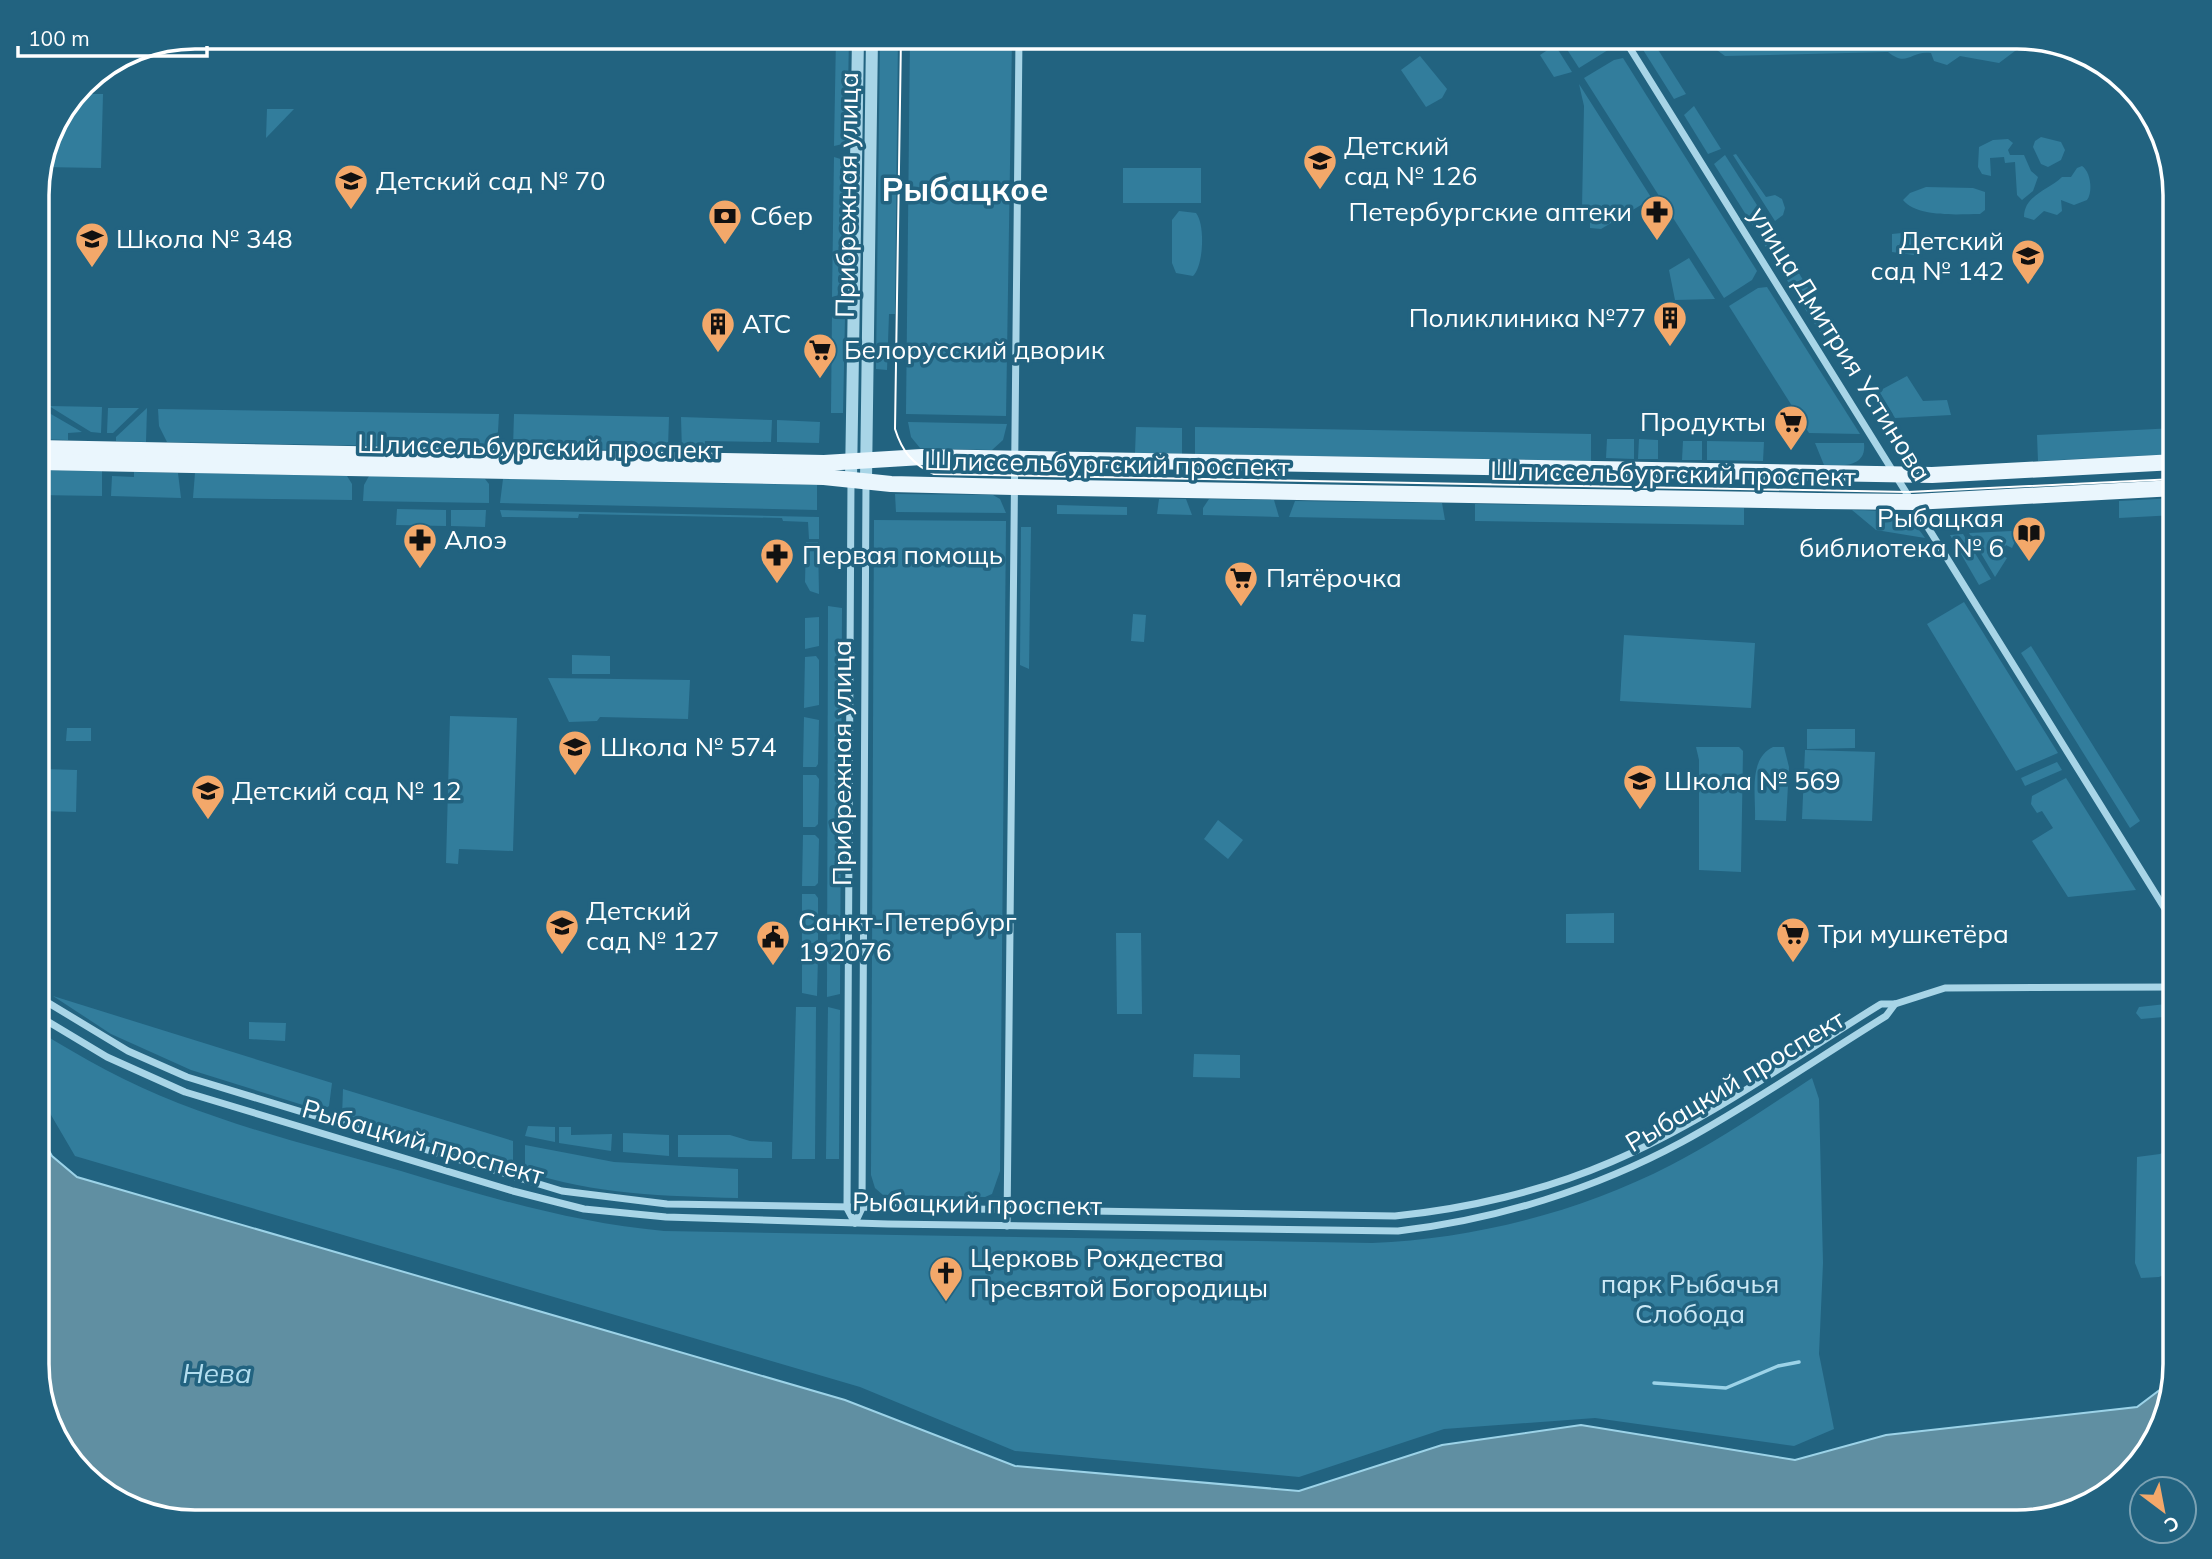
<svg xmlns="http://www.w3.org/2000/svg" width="2212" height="1559" viewBox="0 0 2212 1559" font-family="Mulish,sans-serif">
	<rect width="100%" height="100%" fill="#226380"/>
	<g fill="#327d9c">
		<polygon points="836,37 849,37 847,143 834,146"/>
		<polygon points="880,37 898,37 895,314 889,314 887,370 876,369"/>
		<polygon points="910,37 1012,37 1006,416 906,414"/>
		<polygon points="1559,37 1610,37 1613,42 1608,50 1579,68"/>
		<polygon points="1635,37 1650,37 1686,94 1674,99"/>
		<path d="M 1711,37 L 2017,37 L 2043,45 L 2019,48 L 1999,63 L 1960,56 L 1947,65 L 1934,61 L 1931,53 C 1910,50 1908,68 1888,52 L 1725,56 L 1710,45 Z"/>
		<polygon points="1555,45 1572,72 1554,77 1540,55"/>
		<polygon points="1420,56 1447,89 1442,98 1426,107 1401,70"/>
		<polygon points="1623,58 1757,271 1752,280 1724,298 1584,78 1614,60"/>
		<polygon points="1579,84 1661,213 1659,223 1654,226 1641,205 1601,229 1590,228 1590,208 1582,208 1584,106"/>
		<polygon points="77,94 103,94 101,168 42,167 53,125"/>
		<polygon points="1694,106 1721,149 1708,154 1684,115"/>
		<polygon points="267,109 294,109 266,138"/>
		<polygon points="2041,137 2061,142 2065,150 2061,160 2048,167 2041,164 2033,147 2035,141"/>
		<polygon points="2008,139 2013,143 2008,150 2010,155 2024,155 2031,171 2038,177 2033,191 2022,200 2017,195 2015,162 2005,163 2004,157 1990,158 1991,176 1982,174 1978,167 1979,147 1993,140"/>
		<polygon points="1736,154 1766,197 1775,195 1782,199 1785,208 1783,215 1775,221 1733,155"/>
		<polygon points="1725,155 1769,224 1755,229 1714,164"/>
		<polygon points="834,157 847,161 846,293 832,297"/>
		<path d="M 2082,166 C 2091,172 2093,192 2087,200 L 2074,205 L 2061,200 L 2062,211 L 2057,215 L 2044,211 L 2034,220 L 2024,217 C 2024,195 2049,190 2062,177 L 2071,177 L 2077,168 Z"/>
		<rect x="1123" y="168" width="78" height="35"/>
		<path d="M 1926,187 L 1973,188 L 1985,192 L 1985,210 L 1980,214 C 1958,214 1918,218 1903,200 L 1910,193 Z"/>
		<path d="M 1179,211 L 1196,213 C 1205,224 1204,265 1193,276 L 1176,273 L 1172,263 L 1172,220 Z"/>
		<polygon points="1911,232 1914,255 1892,252 1892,234"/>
		<polygon points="1775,234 1844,347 1833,353 1764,244"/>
		<polygon points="1689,258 1715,299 1675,300 1669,270"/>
		<polygon points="1767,287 1860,434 1809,433 1729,306 1758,288"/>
		<polygon points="832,312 845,316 843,413 831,413"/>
		<polygon points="1907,376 1923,401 1947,400 1951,415 1895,418 1879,391"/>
		<polygon points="37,406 82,432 68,433 68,440 37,439"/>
		<polygon points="49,406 102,407 101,433 91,432"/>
		<polygon points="108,408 139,408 113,433 107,433"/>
		<polygon points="147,408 146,442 116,441 116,437"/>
		<polygon points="158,409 499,414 497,448 167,442 159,426"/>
		<polygon points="514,414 669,417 668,447 666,451 513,448"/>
		<polygon points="681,417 772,420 771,442 705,441 704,452 682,452"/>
		<polygon points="777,420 820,422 819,443 777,442"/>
		<polygon points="908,422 1007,424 1003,440 992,450 920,448 911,437"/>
		<polygon points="1136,427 1182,428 1182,454 1135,453"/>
		<polygon points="1195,427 1591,434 1591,461 1195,454"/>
		<polygon points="2175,428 2175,454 2038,461 2037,435"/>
		<polygon points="1607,439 1634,439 1634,459 1606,458"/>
		<polygon points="1639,439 1658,440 1658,459 1638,459"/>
		<polygon points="1683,441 1702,441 1702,460 1682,460"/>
		<polygon points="1707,441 1764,442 1763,461 1707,460"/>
		<path d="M 1815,443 L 1864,443 C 1867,468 1841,466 1824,465 Z"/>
		<polygon points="37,470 102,471 102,496 37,495"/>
		<polygon points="134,472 178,473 181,498 111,496 112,476 134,477"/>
		<polygon points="195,473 347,476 352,484 352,500 193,498"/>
		<polygon points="369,476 485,479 489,484 489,503 363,501 364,485"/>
		<polygon points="503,479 817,485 817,510 500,503"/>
		<polygon points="895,494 993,495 1000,499 1006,513 896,512"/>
		<polygon points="2175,498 2175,515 2119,518 2119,501"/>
		<polygon points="1159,499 1186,499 1192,515 1157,514"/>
		<polygon points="1209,499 1274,500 1279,517 1203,515 1203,508"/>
		<polygon points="1295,501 1442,503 1445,520 1289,517"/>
		<polygon points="1475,504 1744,508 1744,525 1475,521"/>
		<polygon points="1057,505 1127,507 1127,515 1057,514"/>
		<polygon points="397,509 446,510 446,526 396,525"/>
		<polygon points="451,510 486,510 485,527 451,526"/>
		<polygon points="500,510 819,517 819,539 809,539 808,522 783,521 782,518 579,514 578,518 502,517"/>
		<path d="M 1852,510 C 1884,511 1907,509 1925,538 L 1876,530 Z"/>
		<polygon points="874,520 1006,521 1000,1171 992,1194 985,1197 883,1195 875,1188 871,1175"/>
		<polygon points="1021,527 1031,527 1029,669 1020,665"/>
		<polygon points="2012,531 2018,535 2012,548 2006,545 2001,555 2007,558 1995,577 1969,533"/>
		<polygon points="1963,534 1991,579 1979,585 1950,535"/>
		<polygon points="806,542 818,542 819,594 810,591 805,582"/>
		<polygon points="1964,602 2058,753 2016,771 1927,624"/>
		<polygon points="828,606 842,608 840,994 827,997"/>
		<polygon points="1133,614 1146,615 1144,642 1131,641"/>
		<polygon points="819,617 819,646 805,649 805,618"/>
		<polygon points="1624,635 1755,643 1751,708 1620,701"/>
		<polygon points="2031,646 2140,821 2130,828 2021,653"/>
		<polygon points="572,655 610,656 610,674 572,674"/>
		<polygon points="816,656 819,660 819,705 804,708 805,657"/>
		<polygon points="548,678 690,680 688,719 600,717 597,721 569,722"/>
		<polygon points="450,716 517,718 513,851 459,849 458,864 446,863"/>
		<polygon points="804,717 819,720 818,764 816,767 803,767"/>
		<polygon points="67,728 91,728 91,741 66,741"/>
		<polygon points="1807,729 1855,729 1855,748 1807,749"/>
		<polygon points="1696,747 1739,747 1743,751 1741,872 1699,870 1699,760"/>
		<path d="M 1773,747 L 1784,747 L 1789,767 L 1786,821 L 1755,820 C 1756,795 1748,759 1773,747 Z"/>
		<polygon points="1805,750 1875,752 1872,821 1802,819"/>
		<polygon points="2057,762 2062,770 2025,786 2021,778"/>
		<polygon points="43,769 77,770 76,812 41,811"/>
		<polygon points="803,775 816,775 819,779 818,824 815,827 803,827"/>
		<polygon points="2066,778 2136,890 2068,897 2032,841 2053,828 2042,811 2037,813 2031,804 2032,796"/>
		<polygon points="1218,820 1243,840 1228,859 1204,839"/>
		<polygon points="803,835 815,835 819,839 818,883 815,886 802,886"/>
		<polygon points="802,894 815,894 818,898 818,942 802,945"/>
		<polygon points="1614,913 1614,943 1566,943 1566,914"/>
		<polygon points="1116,933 1141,933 1142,1014 1117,1014"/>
		<polygon points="802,954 818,956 817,996 802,993"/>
		<polygon points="53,996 332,1083 329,1106 322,1111 191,1070 111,1034"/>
		<polygon points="2175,1003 2175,1016 2141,1019 2136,1013 2139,1007"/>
		<polygon points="796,1007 816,1007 815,1159 792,1159"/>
		<polygon points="828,1007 840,1010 839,1159 826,1159"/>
		<polygon points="249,1022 286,1023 285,1041 249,1039"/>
		<path d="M 37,1030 C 82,1058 129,1084 178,1103 C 250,1131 326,1150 401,1171 C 488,1197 573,1223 664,1231 L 1372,1243 C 1474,1239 1580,1212 1671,1165 C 1720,1140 1766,1108 1812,1078 L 1819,1099 L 1823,1263 L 1819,1354 L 1834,1429 L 1794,1446 L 1595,1418 L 1444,1429 L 1299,1477 L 1015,1451 L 860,1387 L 75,1156 L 37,1091 Z"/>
		<polygon points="1194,1054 1240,1055 1240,1078 1193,1077"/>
		<polygon points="343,1089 513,1141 513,1167 342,1117"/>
		<polygon points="528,1126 555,1127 555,1142 525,1136"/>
		<polygon points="559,1127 571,1127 571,1135 612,1134 611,1151 559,1143"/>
		<polygon points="623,1133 669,1135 669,1156 623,1152"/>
		<polygon points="678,1135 730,1135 750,1141 772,1142 772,1158 678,1157"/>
		<path d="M 525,1145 L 614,1162 L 738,1169 L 738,1198 C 666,1196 594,1195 525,1171 Z"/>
		<polygon points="2175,1145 2175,1270 2159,1277 2141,1278 2135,1263 2137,1157 2160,1154"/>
	</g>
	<polygon fill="#608fa2" stroke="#9cd3e8" stroke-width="2" points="37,1130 52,1156 77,1177 845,1400 1015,1466 1299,1491 1442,1445 1581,1425 1795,1460 1886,1435 2137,1407 2169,1383 2143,1460 2087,1506 2017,1522 195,1522 99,1490 53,1434 37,1374"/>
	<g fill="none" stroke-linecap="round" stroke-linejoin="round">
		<polyline stroke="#9cd3e8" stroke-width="3.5" points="1654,1383 1726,1388 1778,1366 1799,1362"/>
		<g stroke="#a8d5e7" stroke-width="7">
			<polyline points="1623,37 2175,925"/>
			<polyline points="851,480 847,1208 855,1223"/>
			<path d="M 37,996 L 128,1051 L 187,1077 L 562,1191 L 667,1204 L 1395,1216 C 1466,1209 1544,1191 1611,1162 C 1706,1122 1793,1058 1881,1004 L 1895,1004 L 1945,988 L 2175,987"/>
			<path d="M 37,1015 L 107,1057 L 185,1092 L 513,1191 L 584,1209 L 666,1217 L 888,1224 L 1398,1231 C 1496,1220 1595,1189 1682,1142 C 1752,1104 1818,1058 1886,1016 L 1895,1004"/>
			<polyline points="855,1223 862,1208 866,482"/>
			<polyline points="1007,1226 1019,37"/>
		</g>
		<g stroke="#a8d5e7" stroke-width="12">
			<polyline points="851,480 858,37"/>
			<polyline points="866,481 872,37"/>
		</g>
		<g stroke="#eaf6fd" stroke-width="16">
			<polyline points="37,448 824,463 922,457 1932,475 2175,462"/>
			<polyline points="37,462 824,477 891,484 1013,487 1818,501 1914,502 2175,488"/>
		</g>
		<path stroke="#fff" stroke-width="2" d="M 901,37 L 895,429 C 902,451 912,464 934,474 L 1908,492 L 2175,479"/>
	</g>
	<defs>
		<g id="school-pin" transform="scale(1.75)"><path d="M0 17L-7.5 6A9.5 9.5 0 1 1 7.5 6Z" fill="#f3a86a" stroke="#226380"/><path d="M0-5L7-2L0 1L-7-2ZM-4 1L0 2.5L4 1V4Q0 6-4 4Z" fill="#111"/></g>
		<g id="pharmacy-pin" transform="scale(1.75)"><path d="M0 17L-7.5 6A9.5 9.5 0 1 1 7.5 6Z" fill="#f3a86a" stroke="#226380"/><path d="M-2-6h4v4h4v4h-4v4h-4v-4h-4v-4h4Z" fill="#111"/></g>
		<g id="bank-pin" transform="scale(1.75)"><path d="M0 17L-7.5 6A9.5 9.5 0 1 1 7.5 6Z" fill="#f3a86a" stroke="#226380"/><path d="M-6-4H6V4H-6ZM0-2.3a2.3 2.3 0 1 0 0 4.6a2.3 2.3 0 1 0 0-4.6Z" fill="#111"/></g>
		<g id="building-pin" transform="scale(1.75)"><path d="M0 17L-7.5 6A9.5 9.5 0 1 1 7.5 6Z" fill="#f3a86a" stroke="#226380"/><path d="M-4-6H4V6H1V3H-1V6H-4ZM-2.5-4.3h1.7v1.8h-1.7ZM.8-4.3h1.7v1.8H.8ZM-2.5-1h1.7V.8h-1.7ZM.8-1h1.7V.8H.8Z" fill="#111"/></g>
		<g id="supermarket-pin" transform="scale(1.75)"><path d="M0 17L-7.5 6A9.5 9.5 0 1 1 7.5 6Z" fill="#f3a86a" stroke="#226380"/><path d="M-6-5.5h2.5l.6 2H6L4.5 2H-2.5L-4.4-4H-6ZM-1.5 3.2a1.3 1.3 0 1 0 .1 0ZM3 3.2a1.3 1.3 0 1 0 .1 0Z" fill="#111"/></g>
		<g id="library-pin" transform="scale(1.75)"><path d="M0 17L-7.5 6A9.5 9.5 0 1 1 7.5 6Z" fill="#f3a86a" stroke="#226380"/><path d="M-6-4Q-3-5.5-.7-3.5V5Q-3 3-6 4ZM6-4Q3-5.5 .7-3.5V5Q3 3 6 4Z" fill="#111"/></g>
		<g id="civic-pin" transform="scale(1.75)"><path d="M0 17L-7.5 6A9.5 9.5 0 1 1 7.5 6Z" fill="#f3a86a" stroke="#226380"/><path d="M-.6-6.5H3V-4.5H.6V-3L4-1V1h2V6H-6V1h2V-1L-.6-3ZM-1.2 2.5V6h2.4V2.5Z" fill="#111"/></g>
		<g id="church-pin" transform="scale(1.75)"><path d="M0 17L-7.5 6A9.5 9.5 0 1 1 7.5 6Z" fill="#f3a86a" stroke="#226380"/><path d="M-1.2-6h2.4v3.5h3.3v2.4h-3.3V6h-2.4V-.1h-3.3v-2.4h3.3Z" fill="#111"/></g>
	</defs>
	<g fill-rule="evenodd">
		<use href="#school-pin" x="1320" y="161"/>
		<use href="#school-pin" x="351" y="181"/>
		<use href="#pharmacy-pin" x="1657" y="212"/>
		<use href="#bank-pin" x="725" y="216"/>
		<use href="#school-pin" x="92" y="239"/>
		<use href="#school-pin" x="2028" y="256"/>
		<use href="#building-pin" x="1670" y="318"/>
		<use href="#building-pin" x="718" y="324"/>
		<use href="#supermarket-pin" x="820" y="350"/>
		<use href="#supermarket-pin" x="1791" y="422"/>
		<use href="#library-pin" x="2029" y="533"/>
		<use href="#pharmacy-pin" x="420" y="540"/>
		<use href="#pharmacy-pin" x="777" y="555"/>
		<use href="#supermarket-pin" x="1241" y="578"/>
		<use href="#school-pin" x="575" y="747"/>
		<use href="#school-pin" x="1640" y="781"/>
		<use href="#school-pin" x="208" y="791"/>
		<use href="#school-pin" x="562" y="926"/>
		<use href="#supermarket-pin" x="1793" y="934"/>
		<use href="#civic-pin" x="773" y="937"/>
		<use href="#church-pin" x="946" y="1273"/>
	</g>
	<g text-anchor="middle" stroke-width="7" stroke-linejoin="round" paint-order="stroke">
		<g font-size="26" fill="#fff" stroke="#226380" text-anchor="start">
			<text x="1344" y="155">Детский<tspan x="1344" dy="30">сад № 126</tspan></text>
			<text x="376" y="190">Детский сад № 70</text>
			<text x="1632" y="221" text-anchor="end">Петербургские аптеки</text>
			<text x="750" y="225">Сбер</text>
			<text x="116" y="248">Школа № 348</text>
			<text x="2004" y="250" text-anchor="end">Детский<tspan x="2004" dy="30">сад № 142</tspan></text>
			<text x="1646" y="327" text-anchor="end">Поликлиника №77</text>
			<text x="742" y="333">АТС</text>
			<text x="844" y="359">Белорусский дворик</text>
			<text x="1766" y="431" text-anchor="end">Продукты</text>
			<text x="2004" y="527" text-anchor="end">Рыбацкая<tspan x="2004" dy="30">библиотека № 6</tspan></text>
			<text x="444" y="549">Алоэ</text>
			<text x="802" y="564">Первая помощь</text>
			<text x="1266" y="587">Пятёрочка</text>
			<text x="600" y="756">Школа № 574</text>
			<text x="1664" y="790">Школа № 569</text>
			<text x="232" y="800">Детский сад № 12</text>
			<text x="586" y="920">Детский<tspan x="586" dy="30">сад № 127</tspan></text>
			<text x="798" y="931">Санкт-Петербург<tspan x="798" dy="30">192076</tspan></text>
			<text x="1818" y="943">Три мушкетёра</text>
			<text x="970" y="1267">Церковь Рождества<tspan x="970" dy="30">Пресвятой Богородицы</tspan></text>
		</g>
		<g font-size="26" fill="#fff" stroke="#226380">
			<text transform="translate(847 195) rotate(-89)" y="9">Прибрежная улица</text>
			<text transform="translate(1840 344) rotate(58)" y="9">улица Дмитрия Устинова</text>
			<text transform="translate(540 447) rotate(1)" y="9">Шлиссельбургский проспект</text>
			<text transform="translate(1107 464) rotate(1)" y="9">Шлиссельбургский проспект</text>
			<text transform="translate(1673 474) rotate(1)" y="9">Шлиссельбургский проспект</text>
			<text transform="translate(842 763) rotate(-90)" y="9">Прибрежная улица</text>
			<text transform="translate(1735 1081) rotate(-31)" y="9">Рыбацкий проспект</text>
			<text transform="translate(423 1142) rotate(16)" y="9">Рыбацкий проспект</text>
			<text transform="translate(977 1204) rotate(1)" y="9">Рыбацкий проспект</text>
		</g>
		<g font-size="26" fill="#cce9f6" stroke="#226380">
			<text x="1690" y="1293">парк Рыбачья<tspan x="1690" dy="30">Слобода</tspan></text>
		</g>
		<g font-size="28" font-style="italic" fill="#b3deef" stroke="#226380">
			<text x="217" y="1383">Нева</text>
		</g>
		<g font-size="33" font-weight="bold" fill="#fff" stroke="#226380">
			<text x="965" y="201">Рыбацкое</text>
		</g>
	</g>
	<path d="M0 0H2212V1559H0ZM195 49H2017A146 146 0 0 1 2163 195V1364A146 146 0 0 1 2017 1510H195A146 146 0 0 1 49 1364V195A146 146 0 0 1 195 49Z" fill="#226380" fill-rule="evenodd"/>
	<path fill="none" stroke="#fff" stroke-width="3.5" d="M195 49H2017A146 146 0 0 1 2163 195V1364A146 146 0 0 1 2017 1510H195A146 146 0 0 1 49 1364V195A146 146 0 0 1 195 49Z"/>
	<g transform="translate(2163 1510) rotate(148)"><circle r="33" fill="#226380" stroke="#7aa1b3" stroke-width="2"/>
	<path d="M0-5L12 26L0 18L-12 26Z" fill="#f3a86a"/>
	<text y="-10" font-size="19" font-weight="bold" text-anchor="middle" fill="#ffffff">С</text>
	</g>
	<path d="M18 46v10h189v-10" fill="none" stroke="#ffffff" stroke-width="3.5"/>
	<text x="28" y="46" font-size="21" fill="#ffffff" stroke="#226380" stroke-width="5" paint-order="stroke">100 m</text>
</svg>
